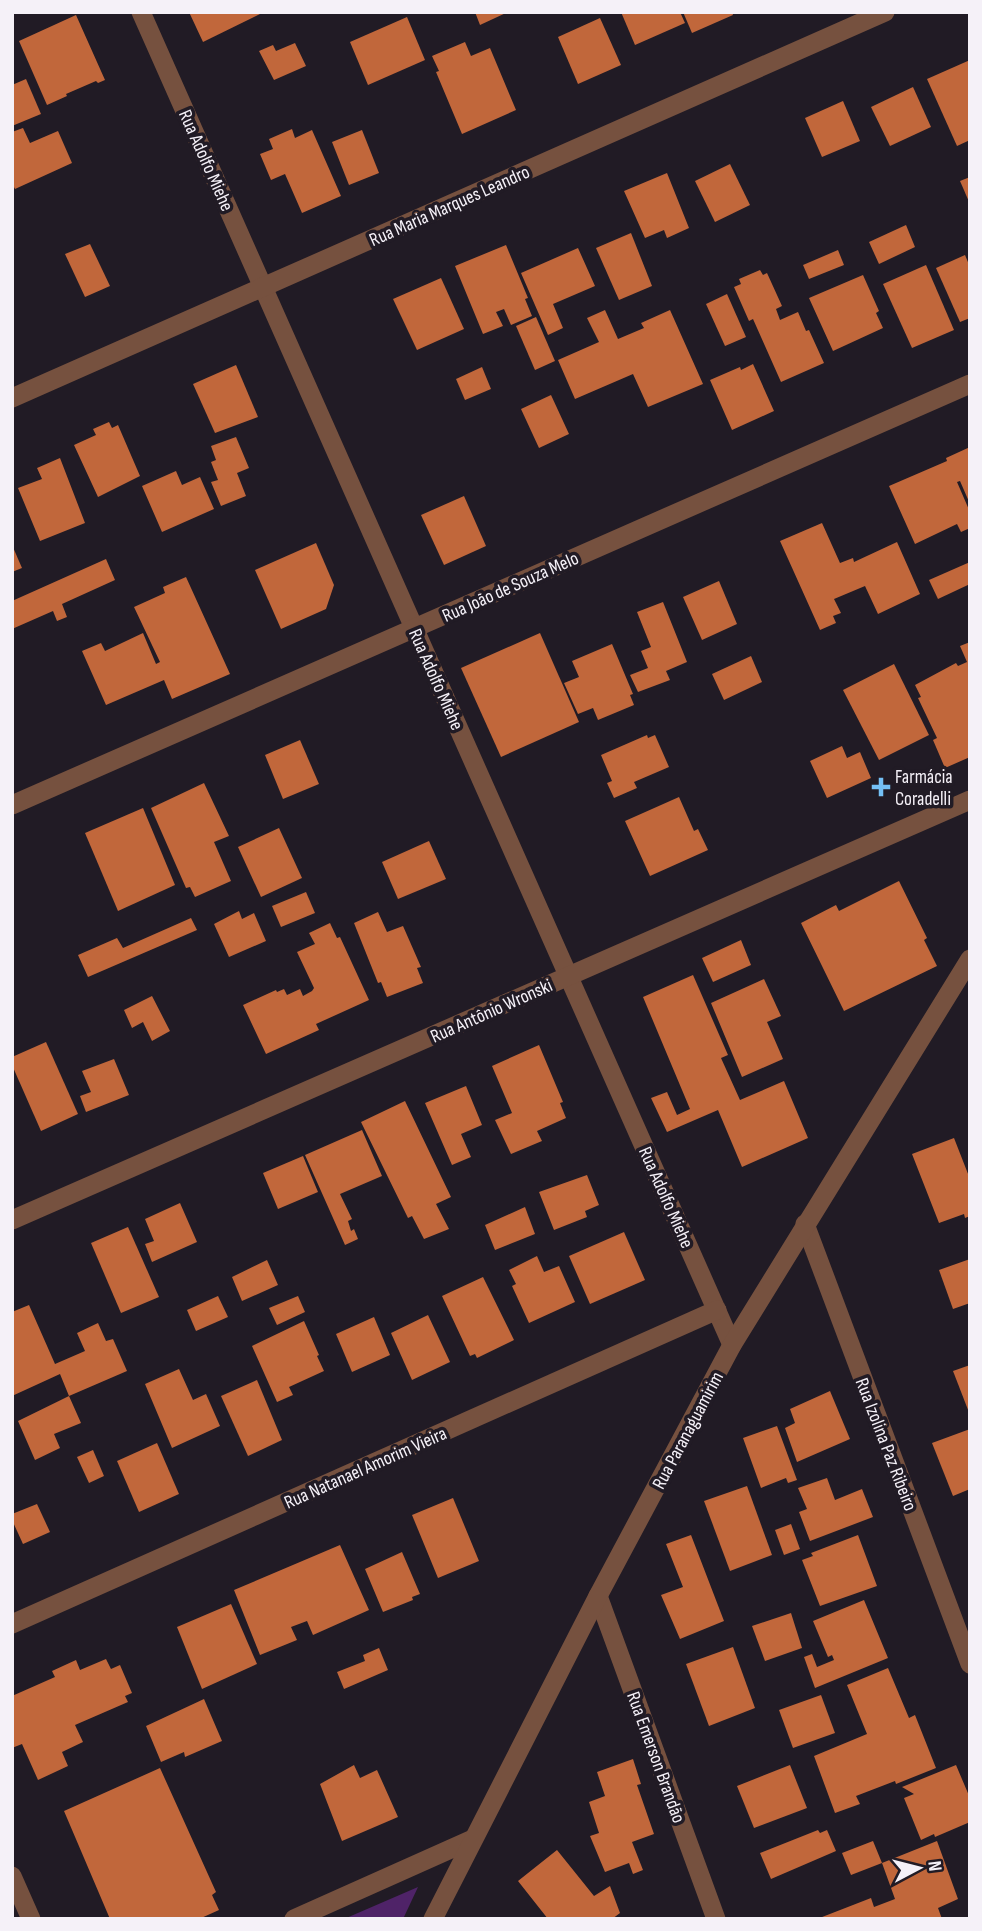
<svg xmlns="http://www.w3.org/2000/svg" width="982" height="1931" viewBox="0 0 982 1931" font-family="'Sofia Sans Condensed',sans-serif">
	<rect width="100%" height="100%" fill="#211b25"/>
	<polygon fill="#4f2368" points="418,1887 403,1919 344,1919"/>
	<g fill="#c1673b">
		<polygon points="189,12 264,12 203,42"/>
		<polygon points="475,12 508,12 480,25"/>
		<polygon points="621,12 680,12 685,23 635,45"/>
		<polygon points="683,12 732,12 733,15 692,33"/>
		<polygon points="76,15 105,80 98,83 96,81 66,94 67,96 47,105 19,41"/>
		<polygon points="407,17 425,60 368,85 350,42"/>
		<polygon points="600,18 621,65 578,84 558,37"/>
		<polygon points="465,42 471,56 490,48 516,110 462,134 436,72 439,71 432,56"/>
		<polygon points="295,43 306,66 274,80 259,51 273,45 276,51"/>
		<polygon points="970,60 970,140 957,146 927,79"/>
		<polygon points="26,79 41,114 12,126 12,85"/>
		<polygon points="913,87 931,127 890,146 871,107"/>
		<polygon points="843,101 860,141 822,157 805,118"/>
		<polygon points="23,128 30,143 58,131 72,163 15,189 12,183 12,151 14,150 12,132"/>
		<polygon points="292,129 295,138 312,130 341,196 302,213 285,174 271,180 260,154 273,149 269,139"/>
		<polygon points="362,130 379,173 349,185 332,142"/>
		<polygon points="730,164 750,205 715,222 695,181"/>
		<polygon points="667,173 689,228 667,238 664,230 645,238 624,191"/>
		<polygon points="970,177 970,204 960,181"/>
		<polygon points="906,225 915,247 879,264 869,242"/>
		<polygon points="631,233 652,286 619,300 596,248"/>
		<polygon points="90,244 110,286 85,297 65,254"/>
		<polygon points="506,245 528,298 525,299 532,316 511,325 504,309 496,312 503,326 483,334 455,266"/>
		<polygon points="578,248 595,286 553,304 563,328 548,335 521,273"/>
		<polygon points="838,250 844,265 809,279 803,265"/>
		<polygon points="965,255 970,267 970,318 960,322 936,268"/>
		<polygon points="926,265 954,330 912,348 883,284"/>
		<polygon points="760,270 763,275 767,273 782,306 776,309 780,320 798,312 806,331 809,330 824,363 781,382 753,319 749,321 734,287 741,284 739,279"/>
		<polygon points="863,275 879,311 876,313 883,328 833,351 809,298"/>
		<polygon points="441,278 464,329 417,350 393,299"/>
		<polygon points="727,294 746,337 725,346 706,304"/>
		<polygon points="605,310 618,339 644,328 641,323 670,310 703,384 648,407 633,374 575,399 558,360 599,342 587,318"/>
		<polygon points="536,317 555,361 535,370 516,326"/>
		<polygon points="753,364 774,411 732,430 710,380 740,367 741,370"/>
		<polygon points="236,365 258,417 215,433 193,384"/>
		<polygon points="482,367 491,389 465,400 456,379"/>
		<polygon points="551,395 569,434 539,448 521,409"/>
		<polygon points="109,422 112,428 118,425 140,476 98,497 74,445 96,435 93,429"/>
		<polygon points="236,437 249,468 237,473 246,496 221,506 211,482 218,480 211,462 216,460 211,446"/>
		<polygon points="970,447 970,504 960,481 957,482 970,512 970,528 961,532 957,524 915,544 889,486 947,461 946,458"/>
		<polygon points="60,458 85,523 40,541 18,488 42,479 37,468"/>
		<polygon points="176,471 182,485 200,477 214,509 162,532 142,486"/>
		<polygon points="464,496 486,546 444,565 421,515"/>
		<polygon points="822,523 840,563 853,558 854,562 897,542 920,594 878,614 865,586 834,599 841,613 833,616 836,623 820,630 780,541"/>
		<polygon points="316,543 334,585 326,609 281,629 255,570"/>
		<polygon points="12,545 22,568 12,572"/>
		<polygon points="106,559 115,580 62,604 67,617 57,621 53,611 12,629 12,601"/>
		<polygon points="970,562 970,584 938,599 929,580"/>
		<polygon points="186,577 230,674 172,699 164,680 106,705 82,651 101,643 105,651 143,633 156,664 160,662 134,607 165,593 163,587"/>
		<polygon points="719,581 737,624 702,640 683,597"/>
		<polygon points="663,602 687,662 666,671 670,680 638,692 630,675 648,668 641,651 651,647 637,612"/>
		<polygon points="540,633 579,722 501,757 461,668"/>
		<polygon points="970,642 970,757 945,768 933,740 937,738 918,698 921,697 915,685 956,663 958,666 967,662 960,646"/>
		<polygon points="612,644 633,694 630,695 634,705 598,720 593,708 578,714 564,683 579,677 572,661"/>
		<polygon points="751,656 762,682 724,700 712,674"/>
		<polygon points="894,664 929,735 879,760 843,690"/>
		<polygon points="647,735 648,738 655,735 669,767 634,782 637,788 614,798 607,783 612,781 601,755"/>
		<polygon points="300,740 319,784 283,799 265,755"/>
		<polygon points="842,746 847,758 860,752 871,778 827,798 810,761"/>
		<polygon points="204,783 229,836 214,842 231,881 195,897 190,887 186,888 151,808"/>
		<polygon points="679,797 694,831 698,829 708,850 650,876 625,821"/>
		<polygon points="143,808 175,885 118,911 85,833"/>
		<polygon points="279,828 302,878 261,897 238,847"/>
		<polygon points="429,841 446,879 398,899 382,862"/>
		<polygon points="899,881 927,938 924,940 937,966 844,1011 801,923 836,905 839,911"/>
		<polygon points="306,892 315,913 281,927 272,906"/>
		<polygon points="239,911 242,919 254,913 266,941 229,957 214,924"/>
		<polygon points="378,912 387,932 403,926 421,967 417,968 423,983 387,997 381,982 378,983 354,923"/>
		<polygon points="191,918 197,930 88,977 78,955 117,938 123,948"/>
		<polygon points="330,923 337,938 340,937 369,1000 316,1024 319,1030 266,1054 243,1005 276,990 277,992 284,989 287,995 300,989 303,996 312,991 314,988 297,952 315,944 309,933"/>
		<polygon points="741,940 751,965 713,982 702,958"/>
		<polygon points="693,975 728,1055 721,1058 740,1100 784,1081 808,1138 742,1167 718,1110 667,1132 651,1098 667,1092 677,1115 690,1109 643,997"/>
		<polygon points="764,979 781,1016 767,1022 783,1059 742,1077 711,1003"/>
		<polygon points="152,996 170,1031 152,1041 143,1022 132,1028 124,1010"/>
		<polygon points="46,1042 78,1114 41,1131 12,1065 12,1057"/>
		<polygon points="539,1045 563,1102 560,1103 566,1118 537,1131 542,1141 511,1154 495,1120 512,1113 492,1066"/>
		<polygon points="114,1059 129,1095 86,1112 80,1096 91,1092 82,1071"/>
		<polygon points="466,1086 482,1125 461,1134 471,1157 452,1165 425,1103"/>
		<polygon points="405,1101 451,1197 436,1204 449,1229 424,1239 412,1216 408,1218 361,1122"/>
		<polygon points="362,1130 382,1176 340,1194 352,1219 348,1221 351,1231 354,1229 358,1239 345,1245 305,1155"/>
		<polygon points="954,1138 970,1179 970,1216 965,1218 964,1214 939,1223 912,1154"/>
		<polygon points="303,1156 318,1192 278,1209 263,1173"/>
		<polygon points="587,1175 599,1205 585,1211 587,1217 554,1230 539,1192"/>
		<polygon points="180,1203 197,1242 152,1262 145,1244 154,1241 145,1219"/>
		<polygon points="525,1207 535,1234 495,1250 485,1225"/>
		<polygon points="128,1227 159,1297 121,1313 91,1243"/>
		<polygon points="624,1232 645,1280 590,1304 569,1256"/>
		<polygon points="537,1256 544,1272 559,1266 575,1302 529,1323 512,1286 516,1284 509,1270"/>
		<polygon points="970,1259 970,1303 953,1309 939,1270"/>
		<polygon points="267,1260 278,1285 242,1301 232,1277"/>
		<polygon points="483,1277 514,1340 477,1358 475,1354 470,1356 442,1296"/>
		<polygon points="218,1296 228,1317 196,1331 187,1310"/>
		<polygon points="298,1296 305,1312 277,1325 269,1308"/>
		<polygon points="29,1305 55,1364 85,1351 77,1333 98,1323 106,1341 113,1339 127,1371 69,1396 81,1423 54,1434 60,1448 35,1460 18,1421 69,1396 60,1374 12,1396 12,1312"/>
		<polygon points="428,1315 450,1362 412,1380 391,1333"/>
		<polygon points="374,1317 390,1355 352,1372 336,1334"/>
		<polygon points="304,1321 319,1355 317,1356 324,1371 289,1387 293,1395 277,1402 252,1346"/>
		<polygon points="970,1365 970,1415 953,1371"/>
		<polygon points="179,1369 193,1400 206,1394 220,1426 172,1448 145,1384"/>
		<polygon points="257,1380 282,1440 248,1456 221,1396"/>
		<polygon points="830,1391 850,1439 797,1462 785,1428 795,1423 790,1409"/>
		<polygon points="777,1426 797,1480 788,1483 786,1478 761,1488 743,1438"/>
		<polygon points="970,1429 970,1489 953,1496 932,1443"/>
		<polygon points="157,1443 179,1494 139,1512 117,1461"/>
		<polygon points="93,1450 104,1476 89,1483 77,1457"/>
		<polygon points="827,1478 835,1500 862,1489 873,1517 810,1541 799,1512 807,1509 798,1488"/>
		<polygon points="747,1486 772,1555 730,1571 704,1501"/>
		<polygon points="453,1498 479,1561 438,1578 412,1515"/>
		<polygon points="37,1504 50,1532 23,1544 12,1520 12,1514"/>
		<polygon points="791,1524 800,1549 784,1555 775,1530"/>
		<polygon points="691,1535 724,1621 680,1639 661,1595 683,1587 666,1544"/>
		<polygon points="858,1535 877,1586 820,1606 802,1560 813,1556 811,1553"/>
		<polygon points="340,1545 369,1610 313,1635 307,1621 291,1627 297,1640 260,1655 234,1590"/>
		<polygon points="402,1552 420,1594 412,1597 413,1600 383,1612 365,1569"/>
		<polygon points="864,1600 888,1658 815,1688 804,1657 812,1654 817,1667 834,1660 832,1655 828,1657 813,1621"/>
		<polygon points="231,1604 257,1664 202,1689 177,1627"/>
		<polygon points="791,1613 802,1648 765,1661 752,1626"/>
		<polygon points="733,1647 755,1708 709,1726 686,1664"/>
		<polygon points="379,1648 388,1670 344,1689 337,1672 365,1661 363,1655"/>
		<polygon points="106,1659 111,1669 120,1665 132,1693 125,1696 128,1702 75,1725 83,1742 62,1752 68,1766 38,1780 22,1744 12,1748 12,1696 55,1677 52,1671 76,1660 80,1670"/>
		<polygon points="888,1668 909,1718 915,1715 936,1768 896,1784 895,1781 856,1796 860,1804 835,1813 814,1756 867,1734 847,1685"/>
		<polygon points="821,1695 835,1733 793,1748 779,1710"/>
		<polygon points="204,1699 222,1741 185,1757 184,1752 161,1762 146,1726"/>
		<polygon points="633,1759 641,1784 637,1785 654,1834 632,1842 643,1870 633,1874 629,1863 605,1872 590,1836 599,1833 589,1802 605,1796 597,1772"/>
		<polygon points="354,1765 360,1778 377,1770 398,1817 342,1841 320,1784"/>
		<polygon points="790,1765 807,1808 754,1828 737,1786"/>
		<polygon points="956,1765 970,1798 970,1822 935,1837 934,1834 921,1840 904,1798 914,1794 902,1787"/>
		<polygon points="160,1768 216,1892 212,1895 219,1910 199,1919 110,1919 64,1811"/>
		<polygon points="818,1830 820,1833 827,1830 836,1851 771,1879 760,1853"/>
		<polygon points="873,1841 882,1863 937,1841 958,1899 938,1908 942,1919 817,1919 871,1898 874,1907 895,1899 882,1863 851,1875 842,1853"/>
		<polygon points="557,1850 594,1896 610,1886 620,1913 612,1919 548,1919 518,1881"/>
	</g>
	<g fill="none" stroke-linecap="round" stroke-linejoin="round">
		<g stroke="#76513f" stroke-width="19">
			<polyline points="141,12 732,1345"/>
			<polyline points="12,398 885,12"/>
			<polyline points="12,805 970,384"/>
			<polyline points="12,1220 970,800"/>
			<polyline points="805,1224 970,1664"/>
			<polyline points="598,1596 716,1919"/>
			<polyline points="12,1624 717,1310"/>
			<polyline points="294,1919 473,1839"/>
		</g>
		<g stroke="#76513f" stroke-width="19">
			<polyline points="12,1876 31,1919"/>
			<polyline points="433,1919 598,1596 732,1345 970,959"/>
		</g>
	</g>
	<path fill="#74c0f6" stroke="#211b25" stroke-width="2.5" d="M877.5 776.5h7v7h7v7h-7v7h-7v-7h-7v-7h7z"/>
	<g text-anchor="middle" stroke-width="7" stroke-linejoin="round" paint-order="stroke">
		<g font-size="19" fill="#f5f1f8" stroke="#211b25">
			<text transform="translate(207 160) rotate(66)" y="7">Rua Adolfo Miehe</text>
			<text transform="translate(449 205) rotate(-24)" y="7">Rua Maria Marques Leandro</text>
			<text transform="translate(510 586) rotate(-24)" y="7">Rua João de Souza Melo</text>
			<text transform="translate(437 679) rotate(66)" y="7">Rua Adolfo Miehe</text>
			<text transform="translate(491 1010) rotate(-24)" y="7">Rua Antônio Wronski</text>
			<text transform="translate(667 1197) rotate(66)" y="7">Rua Adolfo Miehe</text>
			<text transform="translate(687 1430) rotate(-62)" y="7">Rua Paranaguamirim</text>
			<text transform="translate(887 1444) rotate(69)" y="7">Rua Izolina Paz Ribeiro</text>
			<text transform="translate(365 1467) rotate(-24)" y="7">Rua Natanael Amorim Vieira</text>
			<text transform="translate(657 1757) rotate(70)" y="7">Rua Emerson Brandão</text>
		</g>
		<g font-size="19" fill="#f5f1f8" stroke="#211b25" text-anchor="start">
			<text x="895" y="783">Farmácia<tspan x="895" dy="22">Coradelli</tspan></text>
		</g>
	</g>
	<rect width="982" height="1931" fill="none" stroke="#f5f1f8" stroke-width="28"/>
	<g transform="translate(919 1868) rotate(83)" stroke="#211b25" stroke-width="5" paint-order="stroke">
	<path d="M0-5L12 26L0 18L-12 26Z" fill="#f5f1f8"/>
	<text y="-10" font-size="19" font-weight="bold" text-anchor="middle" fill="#f5f1f8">N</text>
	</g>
</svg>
